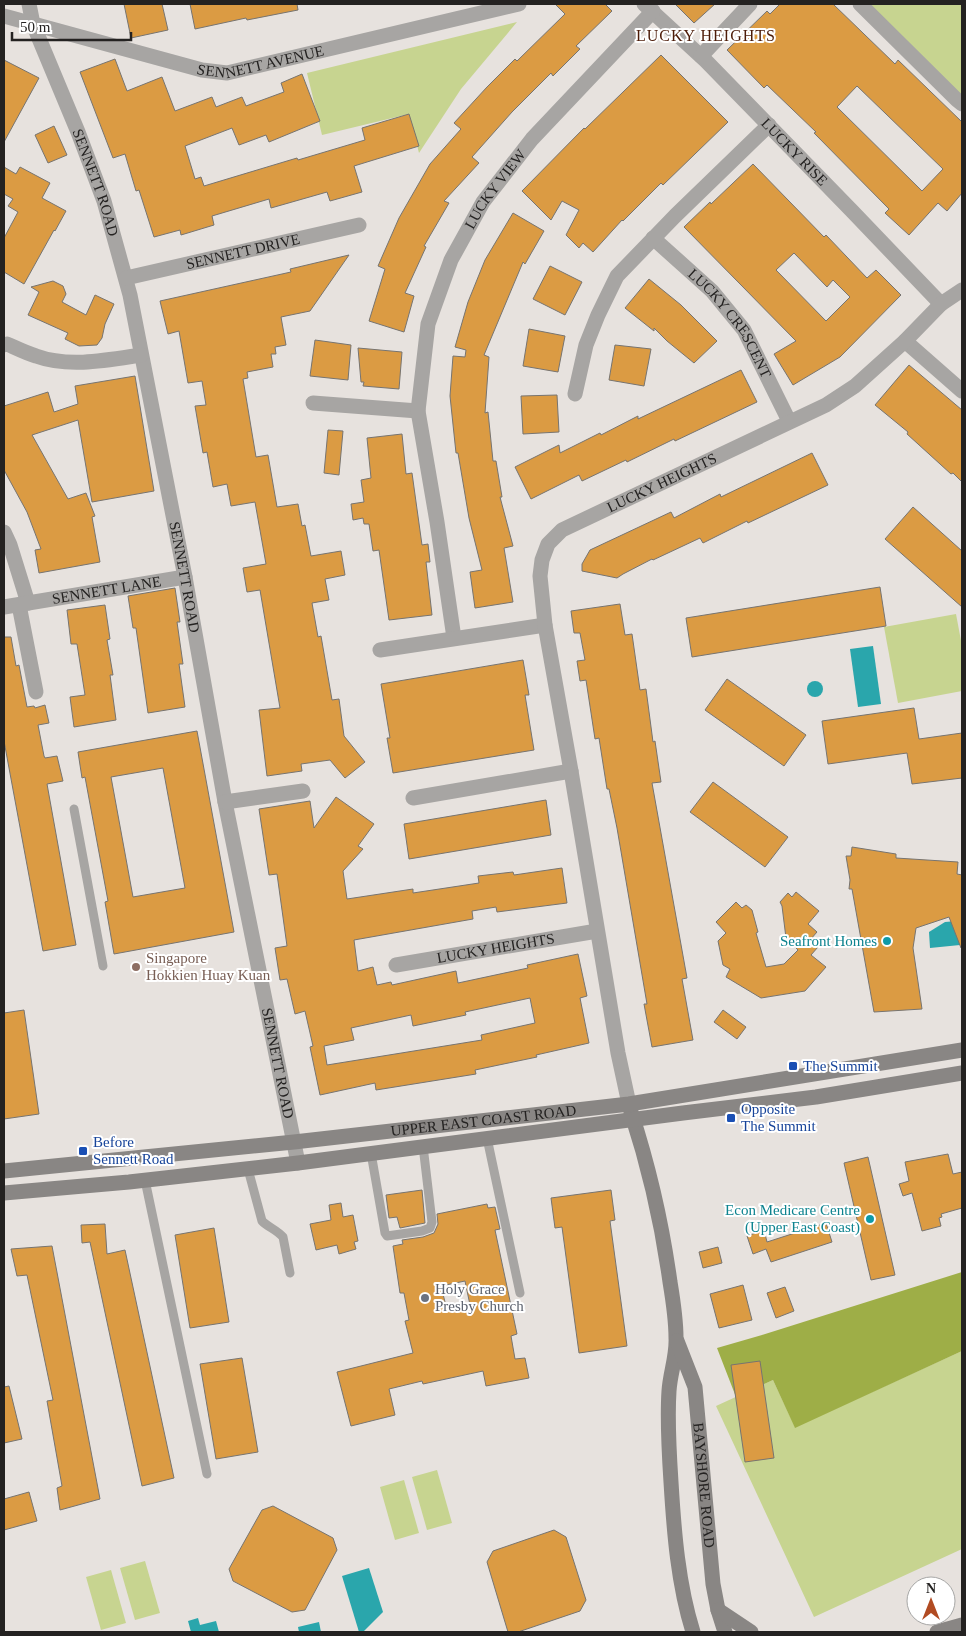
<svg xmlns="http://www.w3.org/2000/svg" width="966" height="1636" viewBox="0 0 966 1636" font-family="Georgia,serif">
	<rect width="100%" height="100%" fill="#e7e2de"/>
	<g fill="#c7d490">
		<polygon points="869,4 962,4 962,97"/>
		<polygon points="517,22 461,89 419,153 409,114 322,135 307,73"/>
		<polygon points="956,614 962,646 962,691 898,703 884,627"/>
		<polygon points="962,1351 962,1549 814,1617 716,1406 773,1380 795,1427"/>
		<polygon points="437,1470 452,1523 427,1530 412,1477"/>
		<polygon points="404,1480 419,1533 395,1540 380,1487"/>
		<polygon points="145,1561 160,1613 135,1620 120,1568"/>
		<polygon points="111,1570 126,1623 101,1630 86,1577"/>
	</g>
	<polygon fill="#9eae47" points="962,1272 962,1351 795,1428 773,1380 736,1397 717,1348 762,1335"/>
	<g fill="#2aa6ac">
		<polygon points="873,646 881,704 858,707 850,649"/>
		<circle cx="815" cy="689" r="8"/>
		<polygon points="957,921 960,945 930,948 929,932 945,922"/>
		<polygon points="369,1568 383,1612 363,1632 359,1632 342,1576"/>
		<polygon points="198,1618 200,1625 216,1621 219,1632 191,1632 188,1621"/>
		<polygon points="319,1622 321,1632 299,1632 298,1627"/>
	</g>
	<g fill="#db9b43" stroke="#777470" fill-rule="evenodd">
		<polygon points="124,4 162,4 168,30 131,38"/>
		<polygon points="190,4 297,4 298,10 247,20 246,18 195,29"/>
		<polygon points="555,4 605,4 612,11 576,46 580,49 553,76 551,73 512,112 472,157 479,163 444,201 449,203 424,246 426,247 405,293 414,296 404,332 369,321 385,269 378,266 399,218 430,164 461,129 454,123 487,87 515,59 517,61 565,14"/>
		<polygon points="675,4 715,4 694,23"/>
		<path d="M 780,4 L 833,4 L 895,64 L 898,60 L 962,122 L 962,193 L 947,211 L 938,203 L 909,235 L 885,213 L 889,209 L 814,133 L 816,132 L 767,85 L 764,88 L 727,50 L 767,11 L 770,14 ZM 857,86 L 943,169 L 922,191 L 837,107 Z"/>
		<polygon points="661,55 728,122 663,185 661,183 623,221 622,220 593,252 583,243 579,248 566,235 579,210 562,201 551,220 522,191 584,128 585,129"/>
		<polygon points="115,59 127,91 162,77 175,111 212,97 216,107 242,97 246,106 284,92 281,83 302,74 320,121 269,142 266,135 239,145 232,128 185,146 195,179 201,177 204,186 297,158 298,160 365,140 362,128 409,114 419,146 354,166 362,192 330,201 327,192 271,208 269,199 212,216 214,225 181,235 180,230 154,237 139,190 136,191 125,154 113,158 80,72"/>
		<polygon points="4,60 39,78 4,142"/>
		<polygon points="54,126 67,155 48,163 35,135"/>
		<path d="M 753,164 L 824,237 L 826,235 L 867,278 L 876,270 L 901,295 L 840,357 L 793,385 L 774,354 L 796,341 L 684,227 L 710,202 L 711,204 ZM 794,253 L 827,287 L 833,280 L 850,297 L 826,321 L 776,270 Z"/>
		<polygon points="4,167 16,174 20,167 50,183 42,198 66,211 55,231 54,230 24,284 4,272 4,238 18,212 8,206 13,199 4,194"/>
		<polygon points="513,213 544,231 525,264 523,262 484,355 489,357 485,413 488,412 493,461 496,461 502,497 500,497 513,546 504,548 513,602 475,608 470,572 482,570 469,518 458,453 456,453 450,396 453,356 465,357 466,350 455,347 468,302 485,260"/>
		<polygon points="349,255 310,311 281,317 286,345 275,347 276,354 271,354 273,367 247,372 248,378 243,379 256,457 268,455 277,507 298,504 302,526 305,525 311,556 341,551 345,575 325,579 329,600 312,603 318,637 321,636 332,700 339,699 344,736 365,762 345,778 330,760 301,764 302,771 267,776 259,710 280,708 260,590 247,592 243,568 266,564 255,502 231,506 227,484 213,487 207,452 203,453 195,406 206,405 202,381 188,383 179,331 168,334 160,301 291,272 290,269"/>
		<polygon points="550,266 582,282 565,315 533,299"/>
		<polygon points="649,279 681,305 717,341 694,363 667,341 654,328 654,331 625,308"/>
		<polygon points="53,281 63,286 66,294 62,302 86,315 95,295 114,304 105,324 102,338 97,345 79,346 65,339 68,333 28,315 39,292 31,287"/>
		<polygon points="529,329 565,336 558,372 523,366"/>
		<polygon points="315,340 351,345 348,380 310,376"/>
		<polygon points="615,345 651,349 644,386 609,380"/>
		<polygon points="358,348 402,352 399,389 363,386 364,382 361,382"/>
		<polygon points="909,365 962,410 962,482 953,473 951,474 907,434 908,432 875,405"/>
		<polygon points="741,370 757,402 675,441 674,439 627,462 626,460 582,481 579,475 531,499 515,467 559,445 560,453 600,433 601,435 638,416 638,419"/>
		<polygon points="135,376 154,491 92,502 78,420 32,435 68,499 86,493 95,516 92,517 100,562 39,573 35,550 41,549 27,512 4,470 4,406 48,392 54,412 78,404 75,386"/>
		<polygon points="557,395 559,432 523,434 521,396"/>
		<polygon points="328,430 343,431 339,475 324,473"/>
		<polygon points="402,434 406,474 412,473 422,545 428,544 430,562 426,562 432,615 389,620 379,550 373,551 369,524 364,524 363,518 353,520 351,504 364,502 361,480 371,478 367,438"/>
		<polygon points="812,453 828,485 748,523 747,521 703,543 700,538 653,560 652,559 623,574 617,578 582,571 582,564 590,550 671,512 674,518 720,494 721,497"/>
		<polygon points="913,507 962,551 962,607 885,539"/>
		<polygon points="880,587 886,626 692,657 686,618"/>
		<polygon points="175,588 180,622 177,622 183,664 179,664 185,707 148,713 136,628 133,628 128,596"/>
		<polygon points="620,604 625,635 632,634 640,690 646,689 653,742 655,741 661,782 652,783 687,978 682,979 693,1040 652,1047 644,1004 647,1004 617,828 609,789 607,789 599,738 595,739 586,680 580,681 577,661 585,660 580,633 574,633 571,611"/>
		<polygon points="105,605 110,639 107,640 113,675 110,675 116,720 74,727 70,697 85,695 77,644 71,644 67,610"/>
		<polygon points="4,637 11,637 16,666 19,665 27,707 34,706 35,708 45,705 49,723 38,725 44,756 45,758 57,756 63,781 47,784 76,945 43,951 4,741"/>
		<polygon points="523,660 529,695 525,695 534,750 393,773 387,738 390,738 381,684"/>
		<polygon points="727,679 806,735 784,766 705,710"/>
		<polygon points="914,708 919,739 962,733 962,778 912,784 907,753 828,764 822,721"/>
		<path d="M 197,731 L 234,932 L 114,954 L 105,902 L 108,901 L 85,777 L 82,778 L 78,752 ZM 163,768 L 185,888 L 133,897 L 111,777 Z"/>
		<polygon points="713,782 788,837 765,867 690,812"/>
		<path d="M 336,797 L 374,824 L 358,846 L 363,849 L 343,871 L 347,899 L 413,889 L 413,893 L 479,883 L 478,876 L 513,872 L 514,875 L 562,868 L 567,903 L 497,912 L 496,907 L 472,911 L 473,919 L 354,940 L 358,971 L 373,967 L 377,985 L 391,982 L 392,985 L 456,971 L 458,983 L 528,968 L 527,965 L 578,954 L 587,996 L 580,998 L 589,1043 L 536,1055 L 537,1057 L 475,1070 L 476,1074 L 376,1090 L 375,1083 L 320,1095 L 310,1047 L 313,1046 L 305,1011 L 295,1014 L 287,979 L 280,980 L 275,948 L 287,946 L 277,874 L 269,875 L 259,809 L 310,801 L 314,828 ZM 530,998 L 535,1023 L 481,1035 L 482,1040 L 327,1065 L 324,1046 L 354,1040 L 351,1028 L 411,1015 L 413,1026 L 466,1015 L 465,1012 Z"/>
		<polygon points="546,800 551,835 409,859 404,824"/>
		<polygon points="852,847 896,854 896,858 958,862 957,874 962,875 962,948 961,948 949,917 916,928 913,948 922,1009 874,1012 852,889 849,889 850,880 846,856 851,856"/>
		<polygon points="796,892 819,911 808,924 817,932 810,940 818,947 811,955 826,967 805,991 761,998 726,977 730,969 723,965 718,941 726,933 716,922 736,902 742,908 746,905 752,910 758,932 756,933 766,967 784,964 798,950 786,938 782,906 780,902 788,893 792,897"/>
		<polygon points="24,1010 39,1114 4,1119 4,1013"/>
		<polygon points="723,1010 746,1027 737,1039 714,1022"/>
		<polygon points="948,1154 953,1174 962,1172 962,1208 941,1214 942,1217 939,1218 941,1226 922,1231 912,1193 903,1196 899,1184 909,1181 905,1162"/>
		<polygon points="868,1157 895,1275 871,1280 844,1163"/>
		<polygon points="422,1190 425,1223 400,1228 397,1217 389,1218 386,1195"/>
		<polygon points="611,1190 615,1220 610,1221 627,1346 579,1353 562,1227 555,1228 551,1198"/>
		<polygon points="341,1203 343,1217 353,1215 358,1241 354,1242 356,1249 339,1254 337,1245 316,1250 310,1224 331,1220 329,1205"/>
		<path d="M 487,1204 L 488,1208 L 495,1207 L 500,1229 L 495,1230 L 517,1334 L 511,1336 L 515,1359 L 525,1358 L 529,1378 L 486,1386 L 483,1371 L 423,1384 L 422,1381 L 389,1389 L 395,1415 L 351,1426 L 337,1372 L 413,1353 L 405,1321 L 409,1320 L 404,1293 L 400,1293 L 393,1246 L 403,1244 L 402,1240 L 423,1237 L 434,1233 L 438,1224 L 437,1214 ZM 465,1281 L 470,1305 L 447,1310 L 441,1286 Z"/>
		<polygon points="826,1223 832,1242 771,1262 766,1249 753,1254 747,1236 764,1230 767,1242"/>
		<polygon points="105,1224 107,1254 125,1250 174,1478 142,1486 90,1242 82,1243 81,1225"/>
		<polygon points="214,1228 229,1322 190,1328 175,1235"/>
		<polygon points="52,1246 100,1499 60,1510 57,1488 62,1486 47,1401 53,1400 27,1275 17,1276 11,1249"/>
		<polygon points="718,1247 722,1263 703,1268 699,1252"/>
		<polygon points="743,1285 752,1320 719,1328 710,1294"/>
		<polygon points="785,1287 794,1311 776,1318 767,1293"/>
		<polygon points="242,1358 258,1452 216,1459 200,1364"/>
		<polygon points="760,1361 774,1458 745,1462 731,1365"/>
		<polygon points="9,1386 22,1439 4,1443 4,1387"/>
		<polygon points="29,1492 37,1521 4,1530 4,1499"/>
		<polygon points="273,1506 333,1538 337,1550 305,1610 292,1612 233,1581 229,1569 262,1510"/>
		<polygon points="554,1530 566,1537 586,1600 580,1611 518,1632 508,1632 487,1562 493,1551"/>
	</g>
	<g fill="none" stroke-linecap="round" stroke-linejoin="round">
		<g stroke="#a7a5a3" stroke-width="9">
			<polyline points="74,809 103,966"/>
			<polyline points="487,1138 520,1293"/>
			<polyline points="371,1153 385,1233 387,1236 422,1231 430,1228 432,1222 423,1146"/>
			<path d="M 248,1169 L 262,1221 C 268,1227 277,1230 283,1237 L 290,1273"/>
			<polyline points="145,1180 207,1474"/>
		</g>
		<g stroke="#a7a5a3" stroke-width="15">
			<path id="s1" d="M 29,4 L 33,24 L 78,132 L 104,201 L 130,295 L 185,577 L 225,802 L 298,1163"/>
			<path id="s2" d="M 644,4 L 706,61 L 852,211 L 941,304"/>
			<polyline points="860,4 957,100 962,104"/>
			<path id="s3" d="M 4,16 L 202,70 L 227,73 L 519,4"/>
			<polyline points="701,56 750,4"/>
			<path id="s4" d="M 653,238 L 712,291 L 744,330 L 789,421"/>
			<path id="s5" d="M 126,278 L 359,225"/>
			<polyline points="905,341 962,391"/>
			<path d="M 4,345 L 7,344 C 16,348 26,353 36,356 C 69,368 108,360 141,355"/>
			<polyline points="575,394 586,345 598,315 617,276 675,216 769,125"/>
			<polyline points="313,403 418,411"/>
			<polyline points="4,532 10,545 28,603"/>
			<polyline points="19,605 36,692"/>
			<path id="s6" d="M 4,607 L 185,577"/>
			<path id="s7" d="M 454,638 L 437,522 L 418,411 L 428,324 L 451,260 L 483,202 L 532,139 L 653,11"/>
			<polyline points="380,650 545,625"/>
			<polyline points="413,798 571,771"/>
			<polyline points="225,802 303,791"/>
			<path id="s8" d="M 396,965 L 597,931"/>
			<path id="s9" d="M 629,1104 L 618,1053 L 571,771 L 545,625 L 540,576 L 542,560 L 548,544 L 562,530 L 826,405 L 855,386 L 905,341 L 941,304 L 962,290"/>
		</g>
		<g stroke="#898684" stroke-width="15">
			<path d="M 631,1112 C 649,1167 662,1224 670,1282 C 673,1300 676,1319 676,1338 C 677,1356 670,1373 669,1391 C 667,1421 669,1452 671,1482 C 674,1532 678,1584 693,1632"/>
			<path id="s10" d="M 4,1171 L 294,1142 L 629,1104 L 962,1050"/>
			<polyline points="4,1193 129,1182 298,1163 683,1113 816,1097 962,1073"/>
			<path id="s11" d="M 677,1341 L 695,1387 L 713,1584 L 718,1610 L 725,1632"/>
			<polyline points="718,1610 751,1632"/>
			<polyline points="937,1632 962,1625"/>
		</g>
	</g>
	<g fill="#0f9aa8" stroke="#fff" stroke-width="2">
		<circle cx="887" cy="941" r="5"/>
		<circle cx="870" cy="1219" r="5"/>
	</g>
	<circle fill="#8d6e63" stroke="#fff" stroke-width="2" cx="136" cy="967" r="5"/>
	<g fill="#1a4fb4" stroke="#fff" stroke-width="2">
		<rect x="788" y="1061" width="10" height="10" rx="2.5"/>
		<rect x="726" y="1113" width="10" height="10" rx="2.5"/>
		<rect x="78" y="1146" width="10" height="10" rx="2.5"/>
	</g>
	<circle fill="#6b7280" stroke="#fff" stroke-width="2" cx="425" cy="1298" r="5"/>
	<g text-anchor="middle" stroke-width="4" stroke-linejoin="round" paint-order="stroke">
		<g font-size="15" fill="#242221" stroke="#fff">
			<text dy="5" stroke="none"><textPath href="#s3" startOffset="265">SENNETT AVENUE</textPath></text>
			<text dy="5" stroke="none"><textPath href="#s2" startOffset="211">LUCKY RISE</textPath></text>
			<text dy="5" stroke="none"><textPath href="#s1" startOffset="191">SENNETT ROAD</textPath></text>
			<text dy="5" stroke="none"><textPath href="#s7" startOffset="469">LUCKY VIEW</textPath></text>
			<text dy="5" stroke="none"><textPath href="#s5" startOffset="120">SENNETT DRIVE</textPath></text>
			<text dy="5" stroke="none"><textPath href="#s4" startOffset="116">LUCKY CRESCENT</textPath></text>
			<text dy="5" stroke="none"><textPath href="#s9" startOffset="699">LUCKY HEIGHTS</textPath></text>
			<text dy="5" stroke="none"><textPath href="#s1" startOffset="596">SENNETT ROAD</textPath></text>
			<text dy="5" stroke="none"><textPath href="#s6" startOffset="104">SENNETT LANE</textPath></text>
			<text dy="5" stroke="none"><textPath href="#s8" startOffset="101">LUCKY HEIGHTS</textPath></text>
			<text dy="5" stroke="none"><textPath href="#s1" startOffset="1091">SENNETT ROAD</textPath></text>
			<text dy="5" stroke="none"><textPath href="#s10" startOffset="482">UPPER EAST COAST ROAD</textPath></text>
			<text dy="5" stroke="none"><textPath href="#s11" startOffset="148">BAYSHORE ROAD</textPath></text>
		</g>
		<g font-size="15" fill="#0d838f" stroke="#fff" text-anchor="end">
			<text x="877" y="946">Seafront Homes</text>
			<text x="860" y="1215">Econ Medicare Centre<tspan x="860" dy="17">(Upper East Coast)</tspan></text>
		</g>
		<g font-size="15" fill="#785e54" stroke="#fff" text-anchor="start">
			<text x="146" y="963">Singapore<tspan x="146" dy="17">Hokkien Huay Kuan</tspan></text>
		</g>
		<g font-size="15" fill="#164399" stroke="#fff" text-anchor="start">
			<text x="803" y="1071">The Summit</text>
			<text x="741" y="1114">Opposite<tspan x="741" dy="17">The Summit</tspan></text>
			<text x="93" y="1147">Before<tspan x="93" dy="17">Sennett Road</tspan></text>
		</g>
		<g font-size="15" fill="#5b616d" stroke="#fff" text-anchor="start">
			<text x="435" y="1294">Holy Grace<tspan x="435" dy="17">Presby Church</tspan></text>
		</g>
		<g font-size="16" letter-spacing="1" fill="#4c1b07" stroke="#fff">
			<text x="706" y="41">LUCKY HEIGHTS</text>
		</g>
	</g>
	<rect width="966" height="1636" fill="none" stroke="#242221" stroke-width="10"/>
	<g transform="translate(931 1601)"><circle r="24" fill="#ffffff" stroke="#a7a7a6"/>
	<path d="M0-4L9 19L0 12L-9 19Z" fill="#b14b22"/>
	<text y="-8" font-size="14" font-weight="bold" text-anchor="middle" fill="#242221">N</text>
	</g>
	<path d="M12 32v8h119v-8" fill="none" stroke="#242221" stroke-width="2.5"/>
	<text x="20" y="32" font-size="15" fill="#242221" stroke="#ffffff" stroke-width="4" paint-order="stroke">50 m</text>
</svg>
